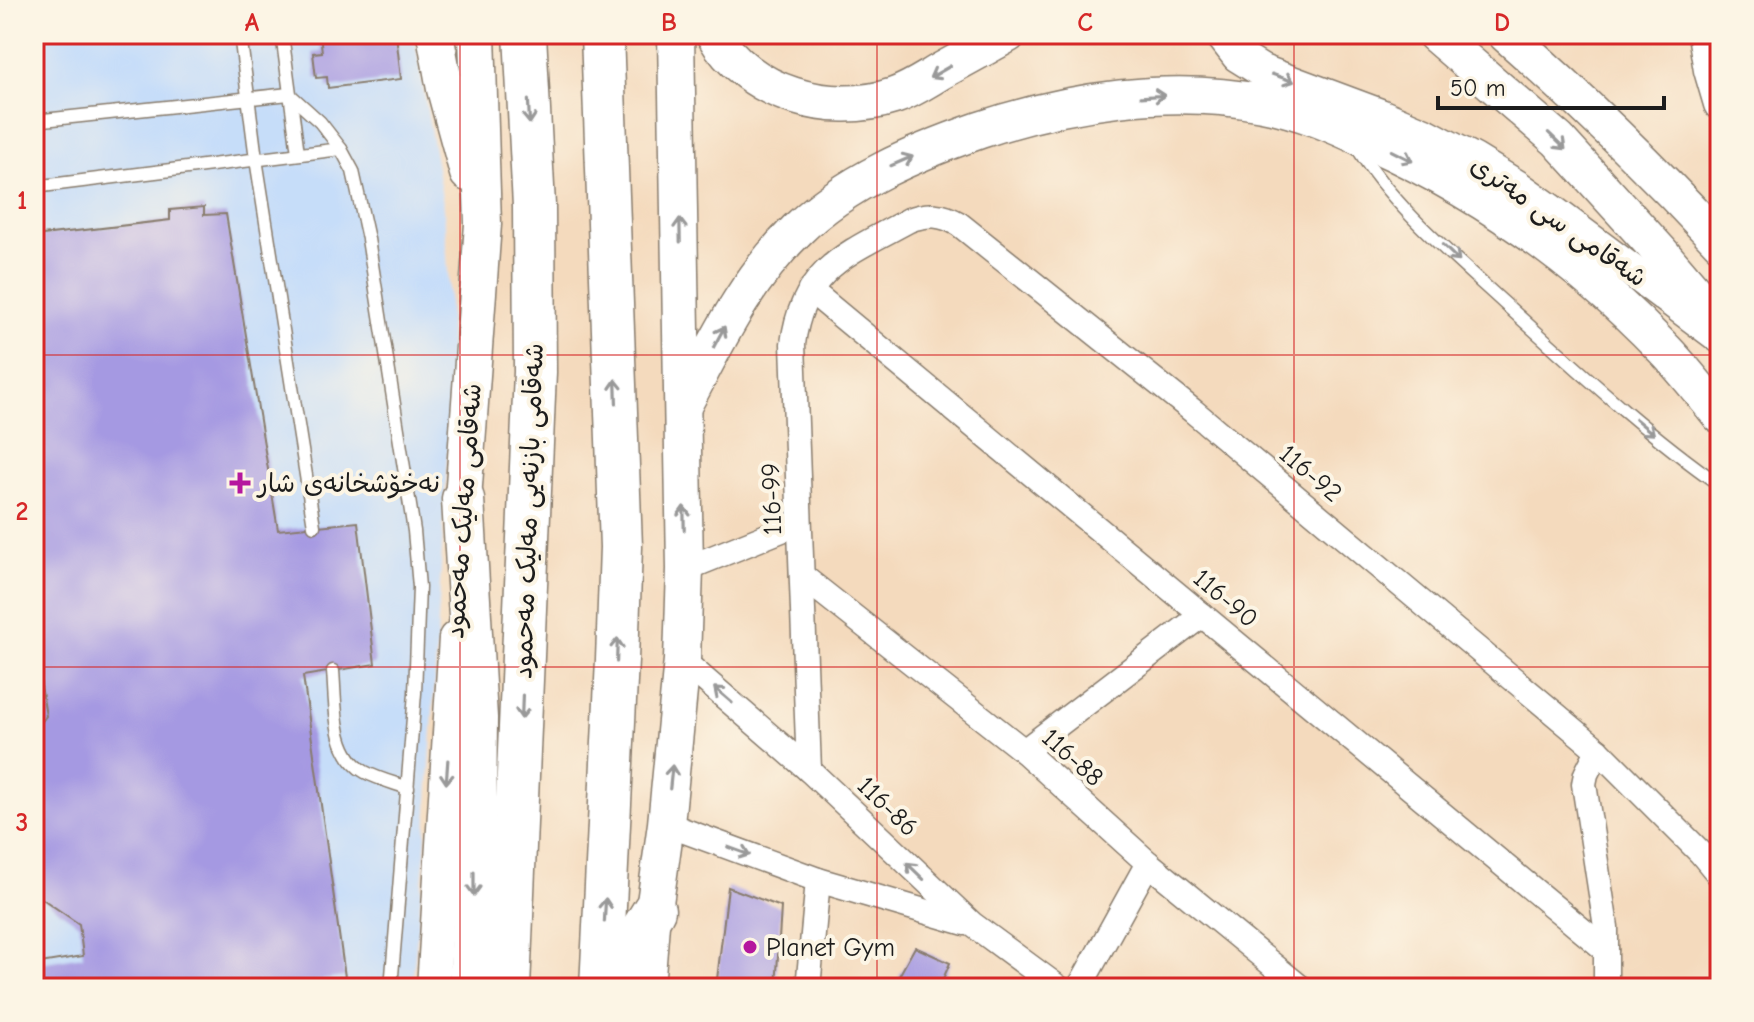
<svg xmlns="http://www.w3.org/2000/svg" width="1754" height="1022" viewBox="0 0 1754 1022" font-family="'Comic Neue','Playpen Sans Arabic',sans-serif">
	<rect width="100%" height="100%" fill="#fcf5e5"/>
	<filter id="ink" filterUnits="userSpaceOnUse"><feTurbulence type="fractalNoise" baseFrequency=".0125" numOctaves="2"/><feDisplacementMap in="SourceGraphic" scale="16" xChannelSelector="R" yChannelSelector="G"/><feConvolveMatrix kernelMatrix="1 2 1 2 8 2 1 2 1" color-interpolation-filters="sRGB"/></filter>
	<filter id="wash" filterUnits="userSpaceOnUse"><feTurbulence type="fractalNoise" baseFrequency=".006" numOctaves="4" result="noise"/><feDisplacementMap in="SourceGraphic" scale="32" xChannelSelector="R" yChannelSelector="G"/><feGaussianBlur stdDeviation="1.8" result="paint"/><feColorMatrix in="noise" values="0 0 0 0 0 0 0 0 0 0 0 0 0 0 0 0 0 1.4 0 .05"/><feComposite in="paint" operator="in"/></filter>
	<g filter="url(#wash)">
		<rect width="100%" height="100%" fill="#f4dabd"/>
		<polygon fill="#c6ddf9" points="34,34 414,34 444,209 449,288 450,359 448,442 425,854 412,988 34,988"/>
		<g id="blocks">
			<g fill="#a599e2">
				<polygon points="320,34 396,34 401,79 328,88 327,77 316,78 313,53 322,52"/>
				<polygon points="204,207 204,215 226,214 278,530 358,522 375,664 303,676 345,977 260,988 34,988 34,964 83,956 79,924 34,893 34,732 46,716 34,642 34,236 170,220 170,210"/>
				<polygon points="728,887 781,907 776,988 716,988"/>
				<polygon points="915,947 950,963 939,988 922,988 899,976"/>
			</g>
		</g>
	</g>
	<g filter="url(#ink)">
		<use href="#blocks" fill-opacity="0" stroke="#887b6c" stroke-width="2"/>
		<g fill="none" stroke-linecap="round" stroke-linejoin="round">
			<g stroke="#887b6c" stroke-width="15">
				<g id="lane">
					<polyline points="240,34 256,159 314,526"/>
					<polyline points="282,34 298,153"/>
					<polyline points="34,121 289,94 320,122 341,149 353,171 368,239 414,531 419,587 415,693 391,988"/>
					<path d="M 1357,147 C 1391,205 1454,257 1504,303 C 1574,366 1643,431 1720,485"/>
					<polyline points="34,187 341,149"/>
					<path d="M 333,671 C 336,704 332,754 365,772 C 378,779 394,783 408,788"/>
				</g>
			</g>
			<g stroke="#887b6c" stroke-width="27">
				<g id="street">
					<polyline points="810,290 1606,950"/>
					<polyline points="685,569 799,523"/>
					<polyline points="802,576 1024,751 1148,863 1301,988"/>
					<polyline points="682,660 809,770 972,924 1059,988"/>
					<polyline points="1598,750 1586,774 1584,784 1606,927 1606,988"/>
					<polyline points="1024,751 1202,615"/>
					<path d="M 809,770 L 793,344 C 802,268 849,253 909,220 C 928,213 942,214 959,224 L 1193,411 L 1598,750 L 1701,853 L 1720,876"/>
					<polyline points="666,824 818,880 965,923"/>
					<polyline points="808,988 818,880"/>
					<polyline points="1079,988 1148,863"/>
				</g>
			</g>
			<g stroke="#887b6c" stroke-width="35">
				<g id="secondary">
					<polyline points="1221,34 1238,56 1262,71 1380,115 1427,135 1474,160 1518,187 1560,217 1720,337"/>
					<polyline points="1704,34 1710,70 1720,104"/>
					<polyline points="433,988 455,638"/>
					<polyline points="648,988 654,911"/>
				</g>
			</g>
			<g stroke="#887b6c" stroke-width="39">
				<g id="primary">
					<polyline points="435,34 445,89 468,173"/>
					<path d="M 714,34 C 748,94 830,117 894,96 C 912,90 927,79 943,70 C 965,58 987,46 1008,34"/>
					<polyline points="1435,34 1558,140 1661,253 1720,322"/>
					<path d="M 1506,34 C 1581,100 1652,169 1720,242"/>
					<path d="M 683,406 C 717,342 744,282 797,230 C 847,181 915,153 980,130 C 1069,100 1171,85 1263,103 C 1301,110 1337,126 1371,142 C 1480,191 1579,261 1662,347 C 1683,368 1701,392 1720,415"/>
					<polyline points="463,499 483,224 477,34"/>
					<polyline points="654,910 666,824 682,660 685,569 676,34"/>
				</g>
			</g>
			<g stroke="#887b6c" stroke-width="45">
				<g id="highway">
					<polyline points="463,499 476,718 474,910 470,988"/>
					<polyline points="509,988 535,372 534,206 525,34"/>
					<polyline points="601,988 617,660 621,547 602,34"/>
					<polyline points="606,988 654,910"/>
				</g>
			</g>
			<use href="#lane" stroke="#fff" stroke-width="12"/>
			<use href="#street" stroke="#fff" stroke-width="24"/>
			<use href="#secondary" stroke="#fff" stroke-width="32"/>
			<use href="#primary" stroke="#fff" stroke-width="36"/>
			<use href="#highway" stroke="#fff" stroke-width="42"/>
		</g>
		<defs><path id="oneway-shaft" d="M-6 0H5M1.5-3L5.5 0L1.5 3" fill="none" stroke-width="1.6" stroke-linecap="round" stroke-linejoin="round" transform="scale(2)"/></defs>
		<g stroke="#999">
			<use href="#oneway-shaft" transform="translate(940 72) rotate(150)"/>
			<use href="#oneway-shaft" transform="translate(1283 78) rotate(19)"/>
			<use href="#oneway-shaft" transform="translate(1153 96) rotate(-4)"/>
			<use href="#oneway-shaft" transform="translate(529 112) rotate(87)"/>
			<use href="#oneway-shaft" transform="translate(1557 141) rotate(44)"/>
			<use href="#oneway-shaft" transform="translate(1402 156) rotate(27)"/>
			<use href="#oneway-shaft" transform="translate(902 161) rotate(-23)"/>
			<use href="#oneway-shaft" transform="translate(680 230) rotate(-91)"/>
			<use href="#oneway-shaft" transform="translate(1451 253) rotate(44)"/>
			<use href="#oneway-shaft" transform="translate(719 337) rotate(-62)"/>
			<use href="#oneway-shaft" transform="translate(616 391) rotate(-92)"/>
			<use href="#oneway-shaft" transform="translate(1645 427) rotate(40)"/>
			<use href="#oneway-shaft" transform="translate(684 518) rotate(-91)"/>
			<use href="#oneway-shaft" transform="translate(617 650) rotate(-88)"/>
			<use href="#oneway-shaft" transform="translate(723 695) rotate(-139)"/>
			<use href="#oneway-shaft" transform="translate(522 707) rotate(92)"/>
			<use href="#oneway-shaft" transform="translate(447 772) rotate(94)"/>
			<use href="#oneway-shaft" transform="translate(671 777) rotate(-84)"/>
			<use href="#oneway-shaft" transform="translate(739 851) rotate(20)"/>
			<use href="#oneway-shaft" transform="translate(915 871) rotate(-136)"/>
			<use href="#oneway-shaft" transform="translate(474 884) rotate(90)"/>
			<use href="#oneway-shaft" transform="translate(605 910) rotate(-87)"/>
		</g>
	</g>
	<path fill="none" stroke="#d62828" stroke-width="2" stroke-opacity="0.55" d="M 460,34 L 460,988M 877,34 L 877,988M 1294,34 L 1294,988M 34,355 L 1720,355M 34,667 L 1720,667"/>
	<g fill="#b5179e" stroke="#fcf5e5" stroke-width="3">
		<path d="M236 471h8v8h8v8h-8v8h-8v-8h-8v-8h8z"/>
		<circle cx="750" cy="947" r="8"/>
	</g>
	<g text-anchor="middle" stroke-width="8" stroke-linejoin="round" paint-order="stroke">
		<g font-size="26" fill="#1c1c1c" stroke="#fcf5e5">
			<text transform="translate(1559 221) rotate(35)" y="9">شەقامی سی مەتری</text>
			<text transform="translate(1311 473) rotate(40)" y="9">116-92</text>
			<text transform="translate(771 499) rotate(-92)" y="9">116-99</text>
			<text transform="translate(463 511) rotate(-86)" y="9">شەقامی مەلیک مەحمود</text>
			<text transform="translate(528 511) rotate(-88)" y="9">شەقامی بازنەیی مەلیک مەحمود</text>
			<text transform="translate(1226 598) rotate(40)" y="9">116-90</text>
			<text transform="translate(1073 757) rotate(42)" y="9">116-88</text>
			<text transform="translate(888 806) rotate(44)" y="9">116-86</text>
		</g>
		<g font-size="26" fill="#1c1c1c" stroke="#fcf5e5" text-anchor="start">
			<text x="258" y="492">نەخۆشخانەی شار</text>
			<text x="766" y="956">Planet Gym</text>
		</g>
	</g>
	<rect width="1754" height="1022" fill="none" stroke="#fcf5e5" stroke-width="88"/>
	<path d="M1438 96v12h226v-12" fill="none" stroke="#1c1c1c" stroke-width="4"/>
	<text x="1450" y="96" font-size="24" fill="#1c1c1c" stroke="#fcf5e5" stroke-width="6" paint-order="stroke">50 m</text>
	<rect x="44" y="44" width="1666" height="934" fill="none" stroke="#d62828" stroke-width="3"/>
	<g font-size="26" text-anchor="middle" font-weight="bold" fill="#d62828">
		<text x="252" y="31">A</text>
		<text x="669" y="31">B</text>
		<text x="1085" y="31">C</text>
		<text x="1502" y="31">D</text>
		<text x="22" y="209">1</text>
		<text x="22" y="520">2</text>
		<text x="22" y="831">3</text>
	</g>
</svg>
